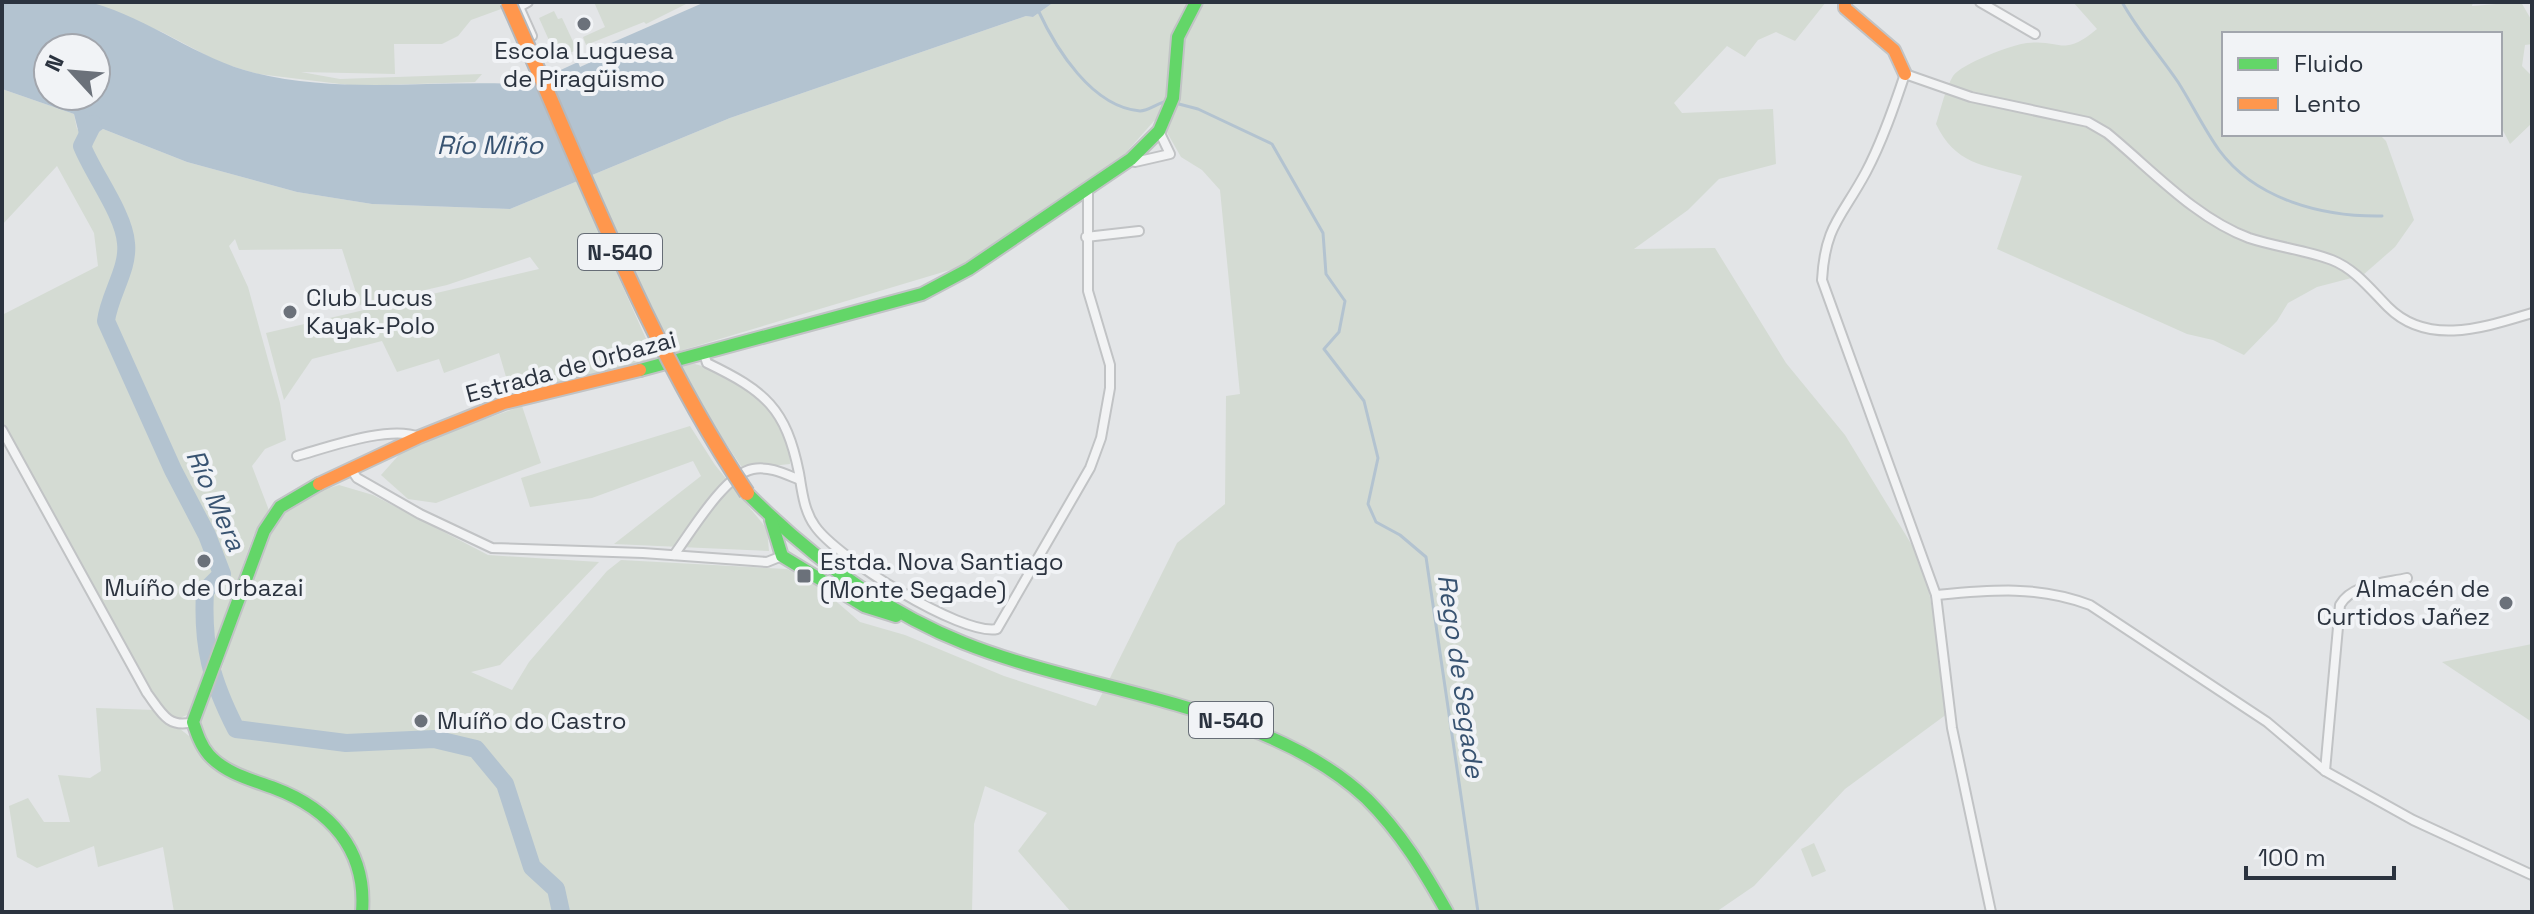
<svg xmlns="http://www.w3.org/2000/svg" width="2534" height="914" viewBox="0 0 2534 914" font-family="'Space Grotesk',sans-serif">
	<rect width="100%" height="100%" fill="#e3e5e7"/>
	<g fill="#d4dbd3">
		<polygon points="87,2 520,2 471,20 458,36 442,44 394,44 395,74 301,72 340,79 482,74 475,82 357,86 258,74 221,63 162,32"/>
		<polygon points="594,2 690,2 646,24 644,22 586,45 583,37 605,27"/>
		<path d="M 1054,2 L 1188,2 C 1173,24 1167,48 1169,74 L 1182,72 C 1181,45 1183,22 1202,2 L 1826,2 L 1795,41 L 1776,32 L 1758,40 L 1745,57 L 1727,46 L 1674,103 L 1682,113 L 1773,109 L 1776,164 L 1719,179 L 1688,210 L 1634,249 L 1715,248 L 1786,363 L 1845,435 L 1924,565 L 1951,711 L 1845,789 L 1754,886 L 1716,912 L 1071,912 L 1018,851 L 1047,813 L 985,786 L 974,824 L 972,912 L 174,912 L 163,847 L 98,867 L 94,846 L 37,868 L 17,857 L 9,806 L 28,798 L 44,822 L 70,822 L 58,775 L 90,778 L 101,771 L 96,708 L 156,710 L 189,736 L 220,674 L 263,544 L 285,509 L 310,494 L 339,485 L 373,495 L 488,555 L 599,562 L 500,665 L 471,672 L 512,690 L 529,662 L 607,571 L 621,560 L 787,569 L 816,584 L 860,622 L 905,635 L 1004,676 L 1096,706 L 1177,543 L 1225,504 L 1226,396 L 1240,394 L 1220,190 L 1202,170 L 1181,157 L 1165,129 L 1171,119 L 1154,121 L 1123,156 L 960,267 L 673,353 L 626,252 L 610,258 L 655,359 L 512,397 L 499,353 L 444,373 L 439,359 L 397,372 L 382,341 L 312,359 L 284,400 L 266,333 L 539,269 L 530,257 L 447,285 L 360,305 L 342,249 L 239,250 L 235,239 L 229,246 L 248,287 L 280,403 L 286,440 L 265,449 L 252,466 L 270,513 L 254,534 L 189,714 L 176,720 L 169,718 L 149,692 L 2,422 L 2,315 L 98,266 L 94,233 L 57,166 L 2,225 L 2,89 L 74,114 L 77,129 L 93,136 L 103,129 L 187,162 L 297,192 L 372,204 L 510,209 L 730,118 L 1026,16 L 1033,17 Z"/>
		<path d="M 2073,2 L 2473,2 L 2472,6 L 2521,2 L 2532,21 L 2532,44 L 2525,45 L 2522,66 L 2532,76 L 2532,123 L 2510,144 L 2500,125 L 2500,34 L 2224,34 L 2224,134 L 2379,134 L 2386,141 L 2414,220 L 2395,247 L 2363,275 L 2317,287 L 2288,303 L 2277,321 L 2244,355 L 2213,340 L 2187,334 L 1997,249 L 2022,176 C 1983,165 1955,164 1936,124 C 1941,109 1945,89 1953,76 C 1961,64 2013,44 2027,43 C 2062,39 2062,58 2097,29 Z"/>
		<polygon points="554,11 558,19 562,18 577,50 557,58 539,18"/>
		<path d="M 695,364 C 742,376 790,411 790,464 L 743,469 L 700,405 L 679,365 Z"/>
		<polygon points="522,406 541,463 436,503 408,499 381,475 406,447"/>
		<polygon points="690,426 715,465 767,529 769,551 614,544 701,476 693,461 592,498 530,507 521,478"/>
		<polygon points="2532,644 2532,722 2442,662"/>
		<polygon points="1814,843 1826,871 1812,877 1801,849"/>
	</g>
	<path fill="#b3c3d0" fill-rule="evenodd" d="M 2,2 C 28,2 70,0 93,3 C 150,19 198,59 255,73 C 341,94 429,80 516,84 L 541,79 L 578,62 L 580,67 L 611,53 L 609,44 L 705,2 L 1054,2 L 1033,17 L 1026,16 L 730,118 L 510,209 L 372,204 L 297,192 L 187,162 L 103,129 L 93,136 L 92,148 L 82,146 L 74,114 L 2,89 ZM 48,48 L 96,48 L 96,96 L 48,96 Z"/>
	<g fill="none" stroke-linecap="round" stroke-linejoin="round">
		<g stroke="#b3c3d0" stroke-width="3">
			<path d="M 2122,2 C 2138,31 2159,54 2178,82 C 2192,104 2204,129 2219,150 C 2256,200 2323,217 2382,216"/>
			<path d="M 1038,10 C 1056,49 1092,107 1140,111 C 1149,111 1159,102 1168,101"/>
			<polyline points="1175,103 1198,109 1272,144 1323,233 1326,274 1345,301 1339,332 1324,349 1364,401 1378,458 1368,504 1376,522 1400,535 1426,557 1478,912"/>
		</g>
		<path stroke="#b3c3d0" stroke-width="18" d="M 93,124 L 82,146 C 93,174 124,214 126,243 C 129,269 109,295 106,321 L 173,470 L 207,535 L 222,574 L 205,591 C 202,647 211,680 236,729 L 346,743 L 434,739 L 476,749 L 505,784 L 532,867 L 556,889 L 561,912"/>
		<g stroke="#c1c3c5" stroke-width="12">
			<g id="street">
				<polyline points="528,2 519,7 532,36"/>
				<polyline points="1980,2 2035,34"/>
				<polyline points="1131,159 1135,162 1170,154 1159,131"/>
				<polyline points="1086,237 1139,231"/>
				<path d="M 704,354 L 707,363 C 765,391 786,408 799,473 C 802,491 804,511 815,526 C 836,557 961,636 997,629 L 1090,468 L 1101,438 L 1110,388 L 1110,365 L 1088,291 L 1088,189"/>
				<path d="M 2,430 L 147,693 C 161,712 168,729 193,722"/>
				<path d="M 297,456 C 329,447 389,425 419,437"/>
				<polyline points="351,469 357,478 420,514 492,548 643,553 767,562 782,556"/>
				<path d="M 674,555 C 691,532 725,474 753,469 C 770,466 785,474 800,480"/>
				<path d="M 1936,595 C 1990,590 2038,585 2090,605 L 2267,722 L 2325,771 L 2413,820 L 2532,875"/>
				<path d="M 2325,771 L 2340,605 C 2352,584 2385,583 2407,578"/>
				<path d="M 1991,912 L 1952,728 L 1936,595 L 1822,280 C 1825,225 1842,217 1866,172 C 1882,142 1894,107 1905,74 L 1971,97 L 2088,122 L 2107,133 C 2151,169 2195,218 2249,238 C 2276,247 2306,250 2332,260 C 2355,269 2371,290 2388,307 C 2428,347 2485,327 2532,313"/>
			</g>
		</g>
		<g stroke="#c1c3c5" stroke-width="16">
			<g id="fast">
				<polyline points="640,370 922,294 969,269 1131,159 1159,131 1173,98 1178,37 1196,2"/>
				<path d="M 319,484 L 280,507 L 264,531 L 193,722 C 197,734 201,746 209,755 C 225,773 252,780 274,788 C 330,809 367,850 362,912"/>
				<path d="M 747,493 C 810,556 881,610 964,643 C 1089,693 1267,704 1367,799 C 1401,833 1424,871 1447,912"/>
				<polyline points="771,520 782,556 864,606 896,616"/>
			</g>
		</g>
		<g stroke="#c1c3c5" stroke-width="16">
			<g id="slow">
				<polyline points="1845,2 1845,8 1894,50 1905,74"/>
				<polyline points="319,484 419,437 504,403 640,370"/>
			</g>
		</g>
		<use href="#street" stroke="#f2f3f4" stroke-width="8"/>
		<use href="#fast" stroke="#63d668" stroke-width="12"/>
		<use href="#slow" stroke="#ff974d" stroke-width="12"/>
		<g stroke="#b5b8bc" stroke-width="18" stroke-linecap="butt">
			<path id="slow-bridge" d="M 508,2 C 582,167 646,343 747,493"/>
		</g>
		<use href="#slow-bridge" stroke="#ff974d" stroke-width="14"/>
	</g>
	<g fill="#6b717a" stroke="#f1f3f6" stroke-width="3">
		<circle cx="584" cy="24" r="8"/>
		<circle cx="290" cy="312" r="8"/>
		<circle cx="204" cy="561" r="8"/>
		<rect x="796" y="568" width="16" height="16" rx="4"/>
		<circle cx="2506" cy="603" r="8"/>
		<circle cx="421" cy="721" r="8"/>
	</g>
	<g text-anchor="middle" stroke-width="8" stroke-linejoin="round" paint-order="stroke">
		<g fill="#f1f3f6" stroke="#666d76" stroke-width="2">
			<rect x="578" y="234" width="84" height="36" rx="6"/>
			<rect x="1189" y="702" width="84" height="36" rx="6"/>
		</g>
		<g font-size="22" font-weight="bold" fill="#2b333f">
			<text x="620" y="260">N-540</text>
			<text x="1231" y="728">N-540</text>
		</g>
		<g font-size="24" fill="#2b333f" stroke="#f1f3f6" text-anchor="start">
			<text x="584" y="59" text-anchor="middle">Escola Luguesa<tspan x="584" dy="28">de Piragüismo</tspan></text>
			<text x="306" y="306">Club Lucus<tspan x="306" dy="28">Kayak-Polo</tspan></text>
			<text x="820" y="570">Estda. Nova Santiago<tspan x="820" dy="28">(Monte Segade)</tspan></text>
			<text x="204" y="596" text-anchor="middle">Muíño de Orbazai</text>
			<text x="2490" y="597" text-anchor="end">Almacén de<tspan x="2490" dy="28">Curtidos Jañez</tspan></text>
			<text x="437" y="729">Muíño do Castro</text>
		</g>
		<g font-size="24" fill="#2b333f" stroke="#f1f3f6">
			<text transform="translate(571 367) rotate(-15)" y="8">Estrada de Orbazai</text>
		</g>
		<g font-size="26" font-style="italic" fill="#385371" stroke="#f1f3f6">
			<text x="490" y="154">Río Miño</text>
			<text transform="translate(216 500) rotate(66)" y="9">Río Mera</text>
			<text transform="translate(1461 676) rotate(82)" y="9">Rego de Segade</text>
		</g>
	</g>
	<rect width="2534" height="914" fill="none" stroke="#2b333f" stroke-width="8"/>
	<rect x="2222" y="32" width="280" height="104" fill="#f1f3f6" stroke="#a2a6ad" stroke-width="2"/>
	<rect x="2238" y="58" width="40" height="12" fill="#63d668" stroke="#a2a6ad" stroke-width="2"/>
	<text x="2294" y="72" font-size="24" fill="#2b333f">Fluido</text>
	<rect x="2238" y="98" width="40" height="12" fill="#ff974d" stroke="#a2a6ad" stroke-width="2"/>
	<text x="2294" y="112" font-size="24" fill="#2b333f">Lento</text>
	<g transform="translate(72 72) rotate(296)"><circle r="38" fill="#f1f3f6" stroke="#a2a6ad" stroke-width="2"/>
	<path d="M0-6L14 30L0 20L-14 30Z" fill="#6b717a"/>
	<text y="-12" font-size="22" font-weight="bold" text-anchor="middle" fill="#2b333f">N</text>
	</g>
	<path d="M2246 866v12h148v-12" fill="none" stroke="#2b333f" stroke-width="4"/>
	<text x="2258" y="866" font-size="24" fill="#2b333f" stroke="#f1f3f6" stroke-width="6" paint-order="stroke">100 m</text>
</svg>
